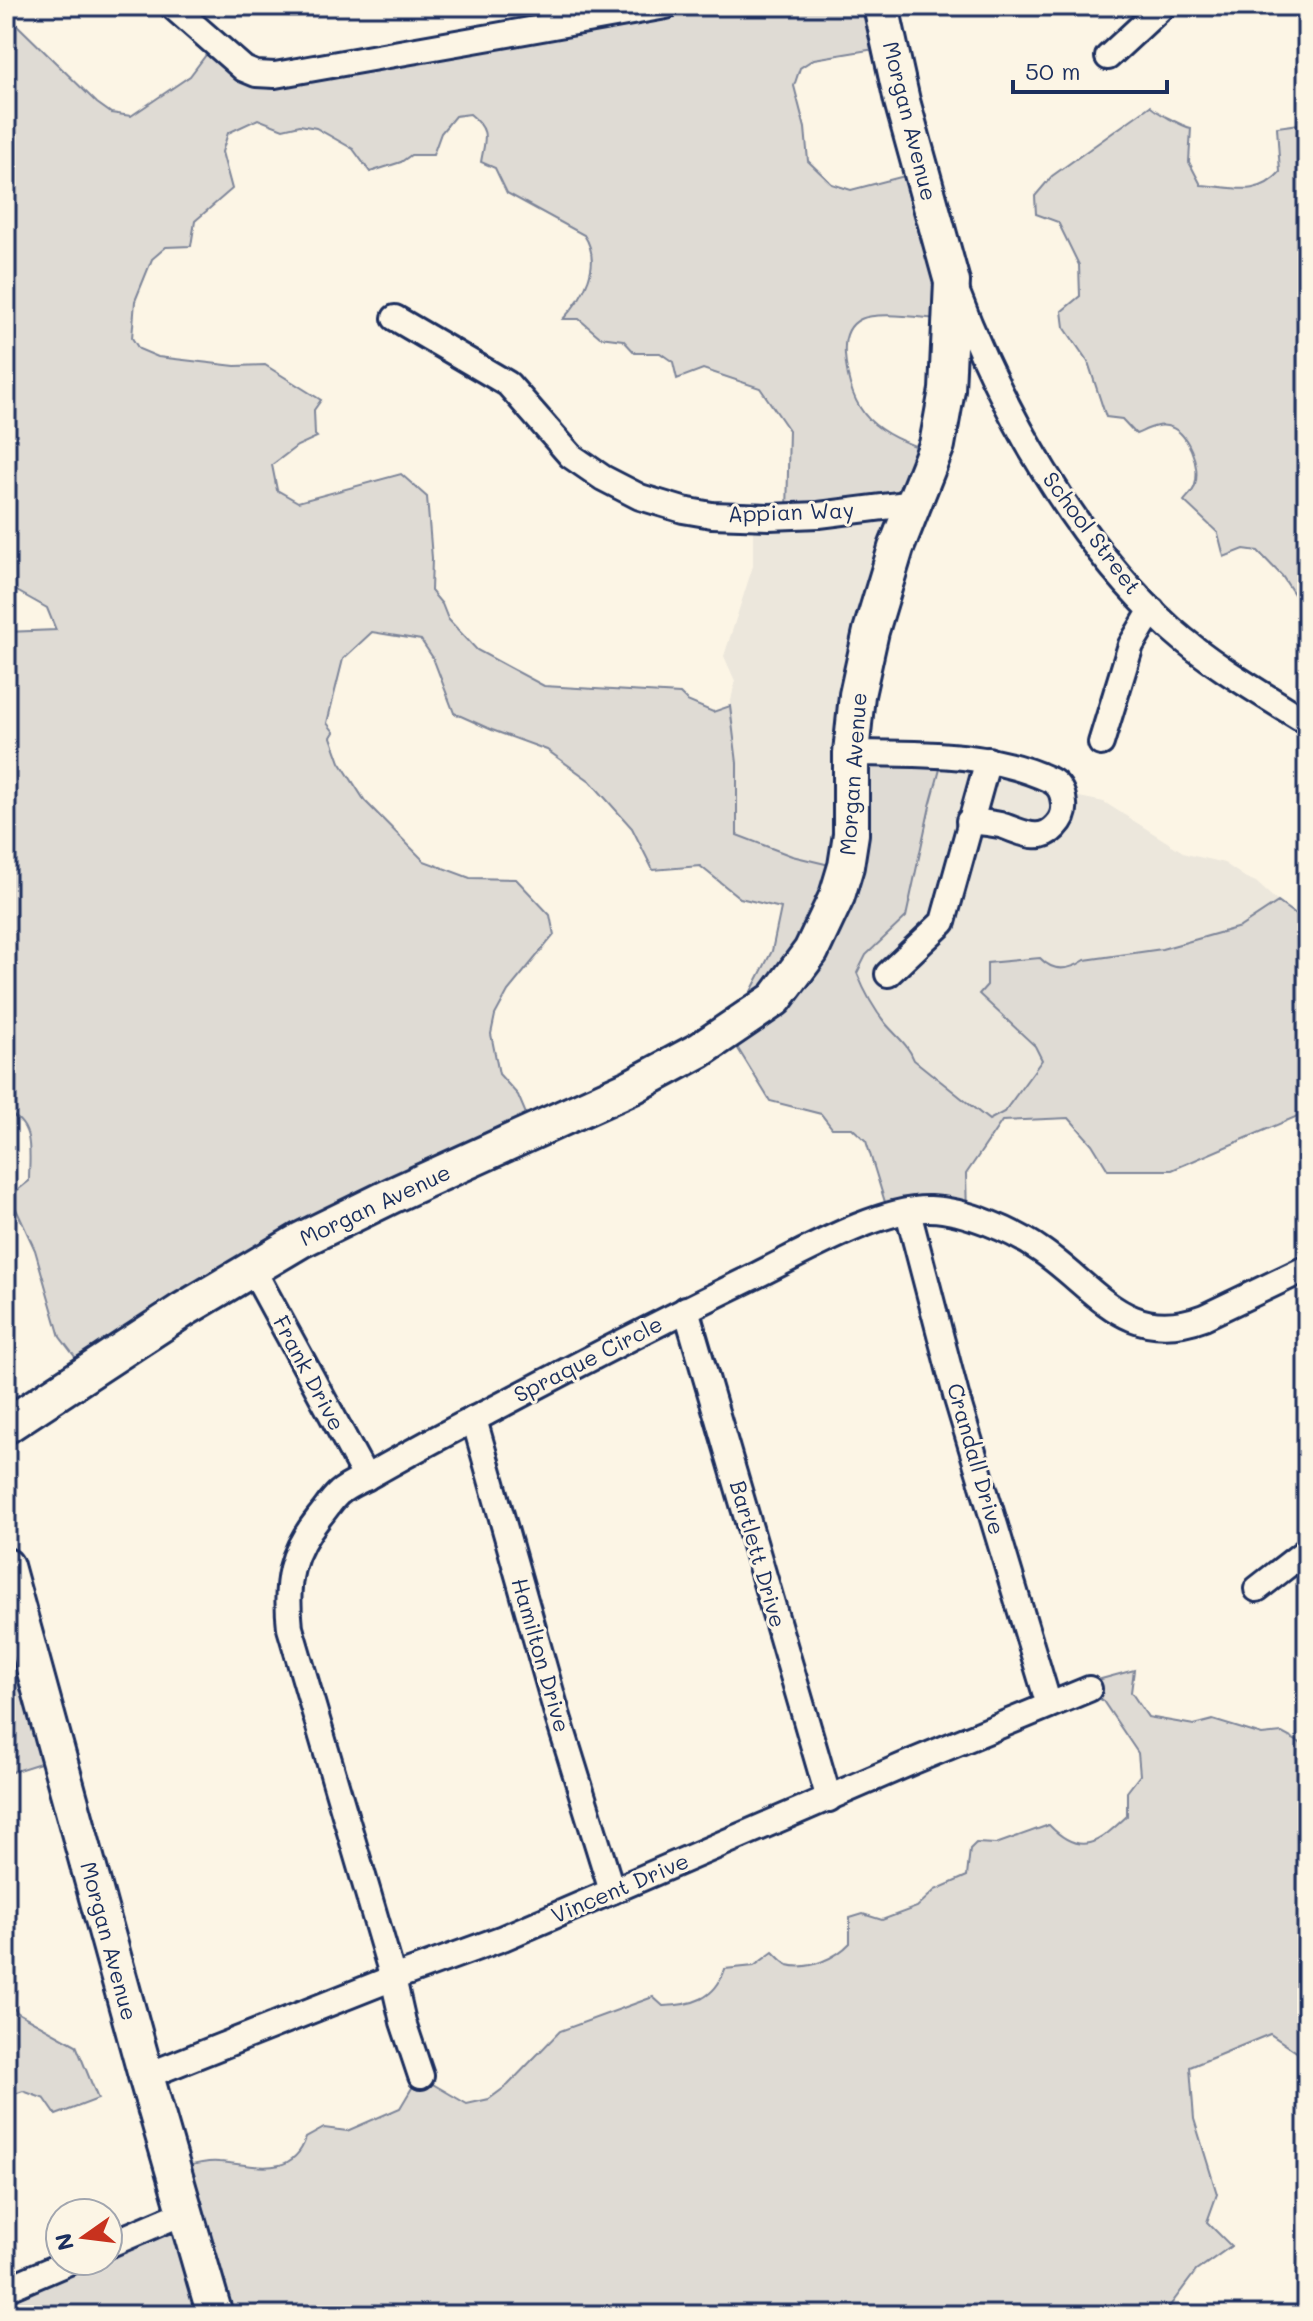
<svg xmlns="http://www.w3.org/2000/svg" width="1313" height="2321" viewBox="0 0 1313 2321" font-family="Mali,sans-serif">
	<rect width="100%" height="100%" fill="#fcf5e5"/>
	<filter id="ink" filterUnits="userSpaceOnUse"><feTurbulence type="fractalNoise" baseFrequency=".0125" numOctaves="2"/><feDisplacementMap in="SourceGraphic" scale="16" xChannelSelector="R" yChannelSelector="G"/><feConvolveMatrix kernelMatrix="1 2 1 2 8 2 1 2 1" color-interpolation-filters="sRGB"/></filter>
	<g filter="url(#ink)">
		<g fill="#ece7dc">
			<polygon points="896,504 838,867 792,856 737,834 737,763 730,706 735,681 724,656 753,566 753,517"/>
			<polygon points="943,758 1064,794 1104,802 1186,854 1224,863 1246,878 1256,882 1278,902 1240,927 1162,949 1086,960 1075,967 1061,970 1046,964 988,963 987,985 979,994 1035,1046 1042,1060 1004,1112 989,1120 914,1060 909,1047 888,1026 866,997 857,973 866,955 906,917 930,806"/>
		</g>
		<g fill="#dfdbd4" stroke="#7d8599" stroke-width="2">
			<path d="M 6,6 L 11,6 L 11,19 L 97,103 L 111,113 L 131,116 L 190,76 L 215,43 L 262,67 L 565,22 L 561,6 L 878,6 L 887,47 L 814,59 L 800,68 L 794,86 L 805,128 L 808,161 L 832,184 L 851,190 L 920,172 L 947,320 C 927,318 877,311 861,319 C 846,326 844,341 845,355 C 850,417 876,433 932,452 L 918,493 L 787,513 L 789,430 L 760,388 L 703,369 L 677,379 L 673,362 L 660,353 L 635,353 L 623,340 L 600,337 L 579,319 L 563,319 C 584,297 603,263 584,235 L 507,193 L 495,168 L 481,162 C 485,138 491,131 470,114 L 455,116 L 441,133 L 433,155 L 411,155 L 401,162 L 370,172 L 353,149 L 316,128 L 300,125 L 283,129 L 258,119 L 228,133 L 222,152 L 232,189 L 195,221 L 191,246 L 166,247 L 152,259 L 135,301 L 132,338 L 139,349 L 158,357 L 235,366 L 265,365 L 321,400 L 314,410 L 315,435 L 317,437 L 297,446 L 272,465 L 277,490 L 298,502 L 401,474 L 427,497 L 432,558 L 431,591 L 442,604 L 448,619 L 477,650 L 544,686 L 680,694 L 687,701 L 713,712 L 730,706 L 737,763 L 737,835 L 792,856 L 838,867 L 849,762 L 943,758 L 930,806 L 906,917 L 866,955 L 857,973 C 865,993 873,1008 886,1024 C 897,1037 908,1044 914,1060 L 989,1120 L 1004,1112 L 1042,1060 L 1035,1046 L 979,994 L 987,985 L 987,963 L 1040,958 C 1054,973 1070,970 1085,960 L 1162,949 L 1240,927 L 1278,902 L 1307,923 L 1307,1112 L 1172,1170 L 1108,1170 L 1092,1144 L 1069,1118 L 1002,1121 L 966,1174 L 967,1215 L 889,1215 L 866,1141 L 852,1128 L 832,1128 L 821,1114 L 770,1101 L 729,1034 L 772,951 L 781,908 L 740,898 L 700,866 L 653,870 L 632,828 L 590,781 L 547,750 L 492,730 L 454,713 L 433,658 L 421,640 L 372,632 L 343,659 L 327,723 L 334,732 L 331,737 L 340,762 L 365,801 L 424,861 L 470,878 L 516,879 L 550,915 L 554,935 L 508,991 L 495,1015 L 491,1034 L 499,1074 L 518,1095 L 532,1128 L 85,1370 L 60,1337 L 35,1250 L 10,1196 L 29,1181 C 29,1156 36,1122 6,1113 L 6,632 L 56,630 L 47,608 L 6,585 Z"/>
			<path d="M 1150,106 C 1154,111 1184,127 1191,128 L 1189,162 L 1201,185 C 1233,187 1257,198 1280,172 L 1277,127 L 1307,123 L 1307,589 L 1294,594 L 1282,576 L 1258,551 L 1244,549 L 1224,557 L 1218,533 L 1184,501 C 1188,496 1194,491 1195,485 C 1201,466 1188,430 1167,426 C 1156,424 1146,430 1136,434 L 1122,419 L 1106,417 L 1088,362 L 1064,327 L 1062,311 L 1080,296 L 1079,265 L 1058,222 L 1036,214 L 1035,196 L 1052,176 Z"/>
			<polygon points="6,1601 56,1758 6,1774"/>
			<path d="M 1134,1670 L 1131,1692 L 1148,1717 L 1194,1725 L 1213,1720 L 1262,1735 L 1282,1733 L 1304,1745 L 1307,1744 L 1307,2059 L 1270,2034 L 1190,2067 L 1194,2119 L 1217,2194 L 1207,2222 L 1231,2246 L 1196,2271 L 1163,2315 L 6,2315 L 6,2288 L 70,2261 L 108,2261 L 108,2245 L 180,2214 L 175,2169 C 189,2166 205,2160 219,2162 C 252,2164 292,2180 306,2138 L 324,2128 L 347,2131 L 400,2108 L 419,2076 L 467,2104 L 489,2099 L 508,2085 L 560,2031 L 653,1997 L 663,2006 C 692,2005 715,2000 725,1969 L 754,1966 L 773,1952 C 777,1956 783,1963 788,1965 C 809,1971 837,1957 850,1943 L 850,1918 L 863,1914 L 882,1920 L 917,1907 L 935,1890 L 967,1876 L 970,1849 L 976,1843 L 996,1844 L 1049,1825 C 1081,1858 1098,1843 1127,1816 L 1127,1792 L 1140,1775 L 1138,1753 L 1103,1701 L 1086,1689 L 1094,1681 Z"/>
			<polygon points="6,2000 18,2013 76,2045 98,2099 56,2115 45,2099 23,2091 6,2097"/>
		</g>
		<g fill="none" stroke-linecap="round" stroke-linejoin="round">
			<g stroke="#1b2f5e" stroke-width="30">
				<g id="street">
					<polyline points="172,6 244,69 256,74 275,75 666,6"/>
					<polyline points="1108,57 1163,6"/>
					<path d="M 956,290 C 1001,409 1075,542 1171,629 C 1210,664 1262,694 1307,722"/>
					<polyline points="395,318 508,384 571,456 603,478 640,497 683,510 712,515 769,517 819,515 915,503"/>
					<polyline points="1101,743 1131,645 1152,610"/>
					<path d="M 851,753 C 918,754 988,751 1050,780 C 1060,785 1063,793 1064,804 C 1065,813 1062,820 1056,826 C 1039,845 1019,830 1000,825 C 990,823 979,822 969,821"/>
					<polyline points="888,974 943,922 988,760"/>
					<polyline points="908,1212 957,1399 1049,1705"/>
					<polyline points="252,1268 366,1478"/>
					<polyline points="686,1309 829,1799"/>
					<polyline points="474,1419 558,1717 612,1891"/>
					<polyline points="1257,1589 1307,1550"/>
					<polyline points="146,2076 393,1978 503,1938 914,1761 1089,1689"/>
					<path d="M 421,2076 L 403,2022 L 393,1978 L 290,1628 C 285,1582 290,1553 320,1516 C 326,1509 332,1499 339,1493 C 349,1484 365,1479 376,1472 C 413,1451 450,1431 488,1412 C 577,1365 666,1319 757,1275 C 802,1253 881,1207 930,1209 C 965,1210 1014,1231 1042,1251 C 1097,1289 1127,1346 1204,1317 L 1307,1268"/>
					<polyline points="108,2245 185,2212"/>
					<polyline points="6,2289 71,2261"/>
				</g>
			</g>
			<g stroke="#1b2f5e" stroke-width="40">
				<g id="secondary">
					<polyline points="6,1426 183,1310 301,1240 393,1195 631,1087 700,1050 775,999 811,951 837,896 846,866 851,834 851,753 857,695 871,631 896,548 937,445 947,390 952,282 902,101 881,6"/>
					<polyline points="6,1566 146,2076 215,2315"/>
				</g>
			</g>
			<use href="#street" stroke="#fcf5e5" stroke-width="24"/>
			<use href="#secondary" stroke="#fcf5e5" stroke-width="34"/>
		</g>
	</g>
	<g text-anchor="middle" stroke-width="6" stroke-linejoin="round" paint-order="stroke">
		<g font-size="22" fill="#1b2f5e" stroke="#fcf5e5">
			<text transform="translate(910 121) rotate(76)" y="8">Morgan Avenue</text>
			<text transform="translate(791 512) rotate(-2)" y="8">Appian Way</text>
			<text transform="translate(1092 533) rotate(53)" y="8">School Street</text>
			<text transform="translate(853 774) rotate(-86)" y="8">Morgan Avenue</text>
			<text transform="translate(375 1205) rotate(-25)" y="8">Morgan Avenue</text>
			<text transform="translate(588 1359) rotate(-27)" y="8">Spraque Circle</text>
			<text transform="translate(309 1373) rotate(62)" y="8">Frank Drive</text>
			<text transform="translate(976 1459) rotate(74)" y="8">Crandall Drive</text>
			<text transform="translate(758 1554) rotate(74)" y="8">Bartlett Drive</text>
			<text transform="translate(541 1655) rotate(74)" y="8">Hamilton Drive</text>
			<text transform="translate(620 1888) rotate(-23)" y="8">Vincent Drive</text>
			<text transform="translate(109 1941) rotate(75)" y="8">Morgan Avenue</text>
		</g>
	</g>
	<rect width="1313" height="2321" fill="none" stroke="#fcf5e5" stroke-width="32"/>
	<rect x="16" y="16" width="1281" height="2289" fill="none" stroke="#1b2f5e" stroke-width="3" filter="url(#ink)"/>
	<g transform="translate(84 2237) rotate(256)"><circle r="38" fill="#fcf5e5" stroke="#a2a6af" stroke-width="2"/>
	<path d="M0-6L14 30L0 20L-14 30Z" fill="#c8321e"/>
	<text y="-12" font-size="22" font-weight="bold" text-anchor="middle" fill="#1b2f5e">N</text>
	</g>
	<path d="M1013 80v12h154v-12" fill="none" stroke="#1b2f5e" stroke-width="4"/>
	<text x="1025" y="80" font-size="24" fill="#1b2f5e" stroke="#fcf5e5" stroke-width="6" paint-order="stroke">50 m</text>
</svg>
